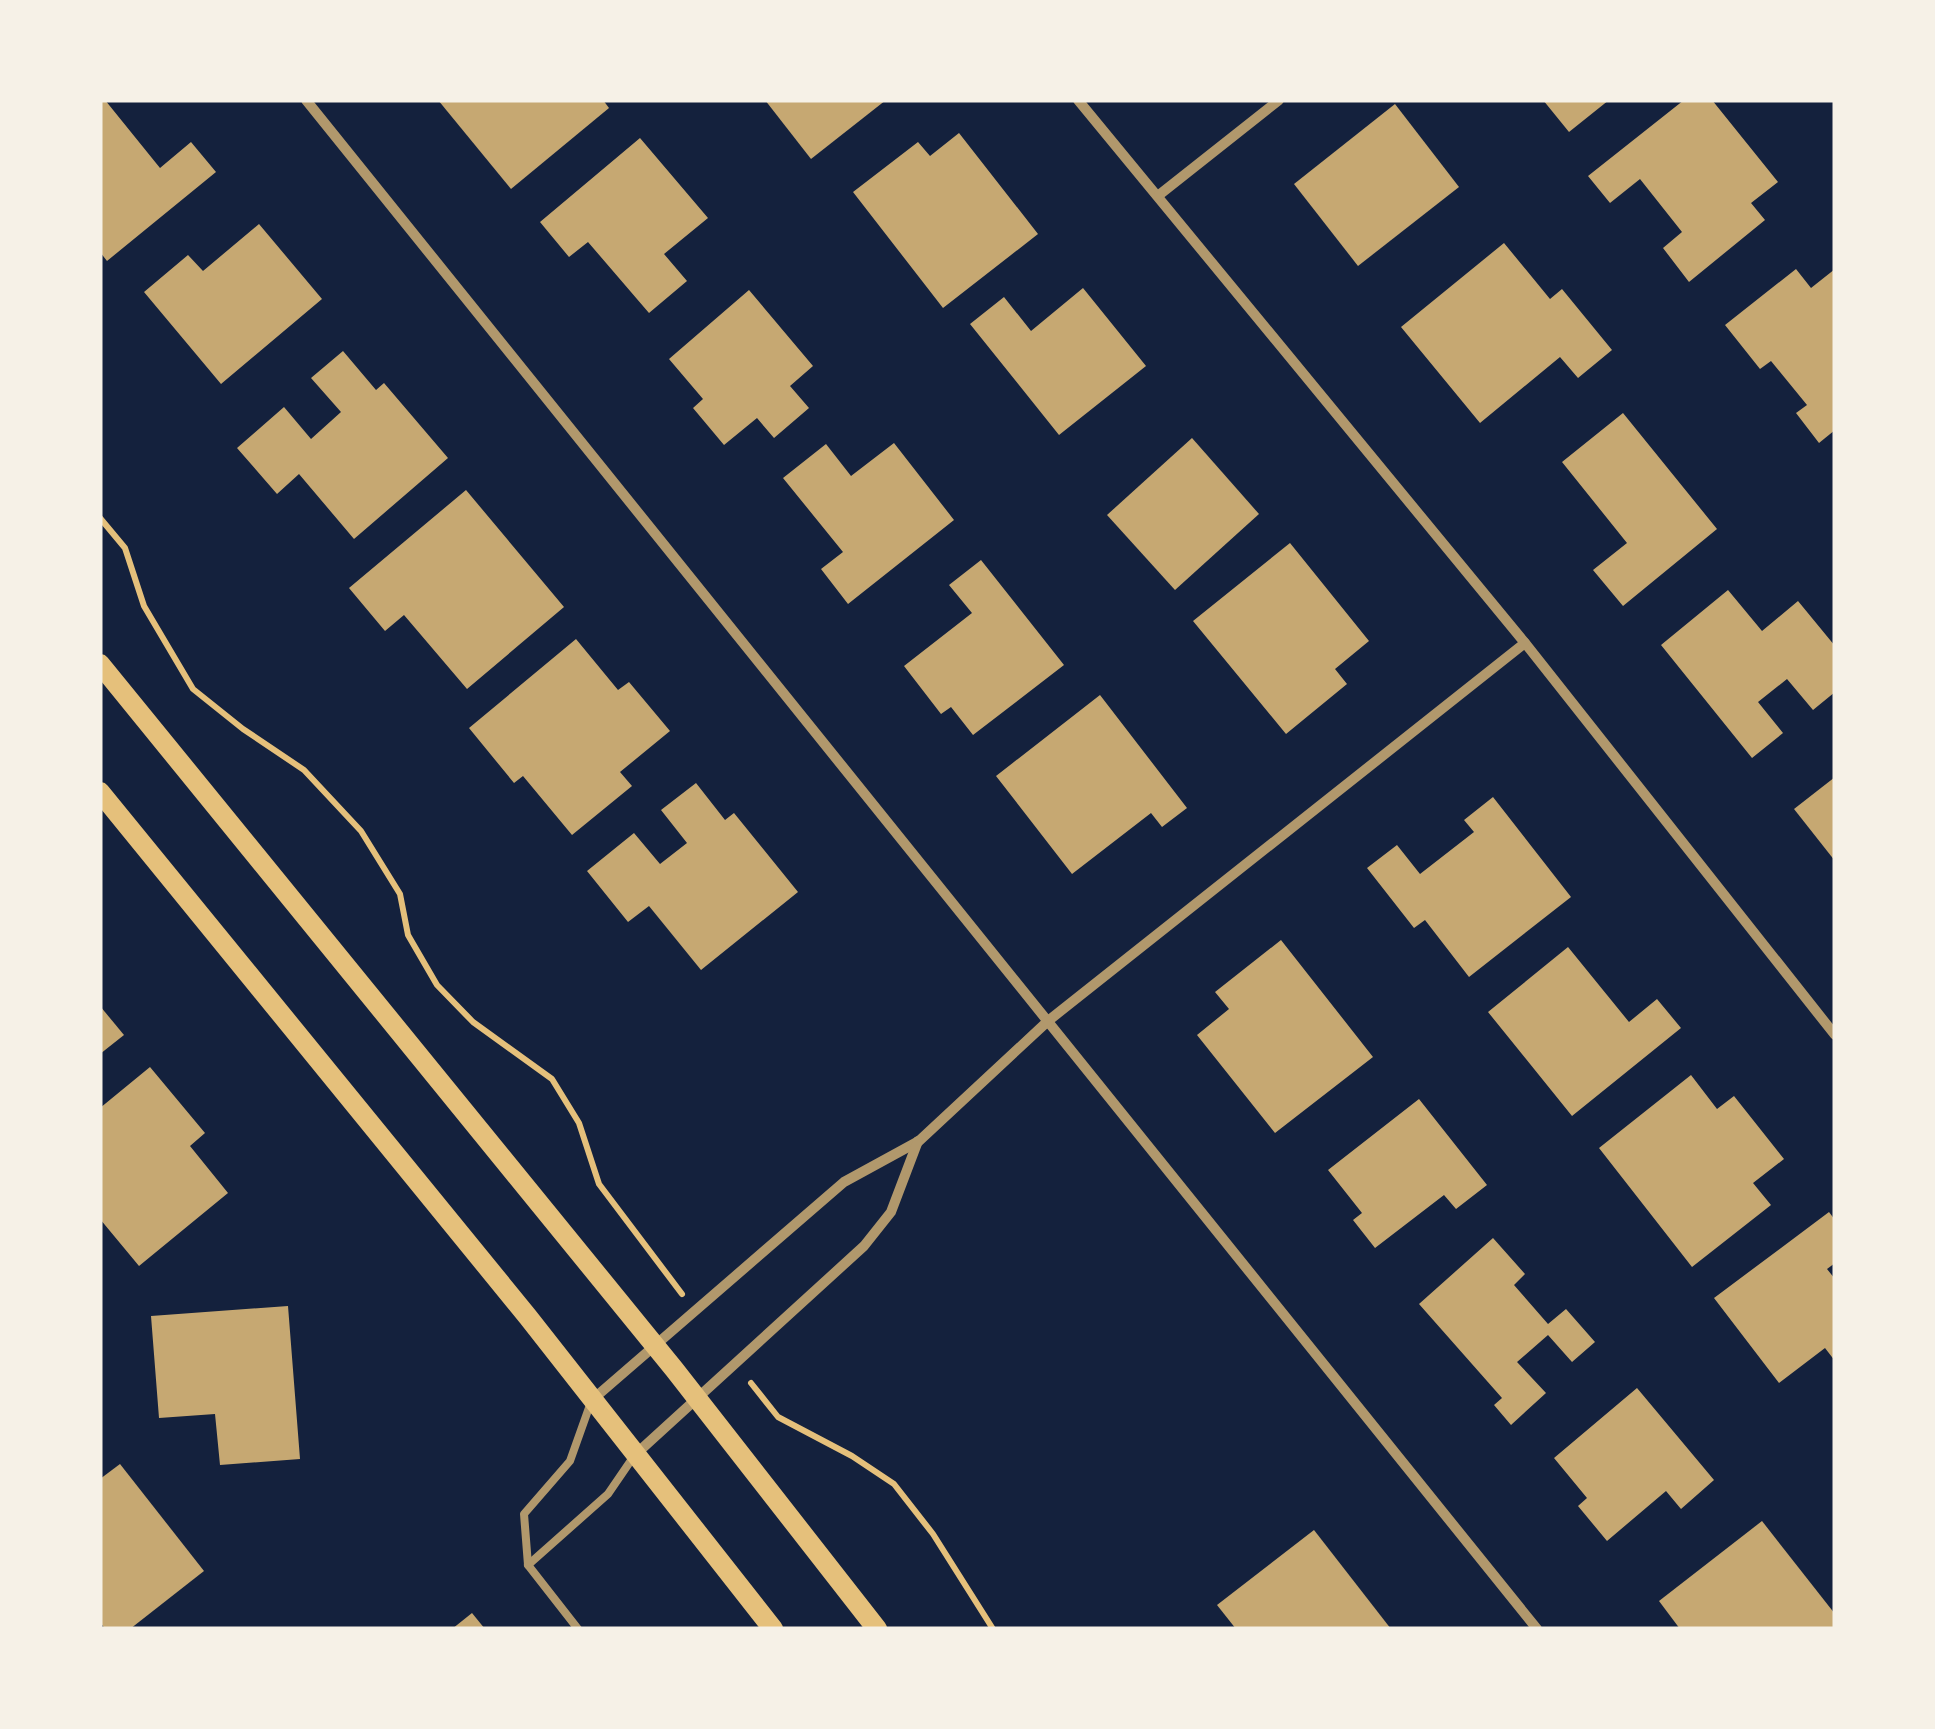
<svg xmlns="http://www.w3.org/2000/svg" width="1935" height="1729" viewBox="0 0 1935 1729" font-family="Karla,sans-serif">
	<rect width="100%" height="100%" fill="#14213d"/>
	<g fill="#c6a872">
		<polygon points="100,100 105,100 160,168 191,142 216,172 107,261 100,252"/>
		<polygon points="438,100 603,100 609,108 511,189"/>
		<polygon points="765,100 886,100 811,159"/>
		<polygon points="1543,100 1609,100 1569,132"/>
		<polygon points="1684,100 1712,100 1778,182 1751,203 1765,220 1689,282 1663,248 1682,232 1640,179 1610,203 1588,176"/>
		<polygon points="1395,104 1459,187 1358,266 1294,184"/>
		<polygon points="959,133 1038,234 943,308 853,192 918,142 930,156"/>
		<polygon points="640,138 708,218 664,254 687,281 649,313 588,242 569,257 540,222"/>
		<polygon points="259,224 322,299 221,384 144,292 188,255 203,271"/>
		<polygon points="1504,243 1550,299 1562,289 1612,350 1578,378 1560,357 1480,423 1401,327"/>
		<polygon points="1796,269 1811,288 1835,269 1835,430 1819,443 1796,413 1807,405 1771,361 1760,369 1725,325"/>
		<polygon points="1083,288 1146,366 1059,435 970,324 1004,297 1031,331"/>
		<polygon points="749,290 813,366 790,386 809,408 774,438 757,418 724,445 693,408 703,399 669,359"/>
		<polygon points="343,351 376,390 384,383 448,458 354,539 299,474 277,494 237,448 284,407 311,439 341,412 311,378"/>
		<polygon points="1623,413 1717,529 1623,606 1593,570 1627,543 1562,462"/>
		<polygon points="1192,438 1259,514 1175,590 1107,515"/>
		<polygon points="894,443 954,520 848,604 821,569 843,552 783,478 826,444 851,476"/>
		<polygon points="466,490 564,607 467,689 404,615 385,631 349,588"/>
		<polygon points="1290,543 1369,641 1335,669 1347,684 1286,734 1193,621"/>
		<polygon points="981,560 1064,665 973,735 951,707 941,714 904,666 972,613 949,585"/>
		<polygon points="1728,590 1762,631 1798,601 1835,646 1835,692 1813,710 1787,679 1758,702 1783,733 1752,758 1661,645"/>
		<polygon points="576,639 618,690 629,682 670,731 620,772 632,786 572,835 523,776 514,783 469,728"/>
		<polygon points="1100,695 1187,808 1162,827 1151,813 1072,874 996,776"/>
		<polygon points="1835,777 1835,861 1794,809"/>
		<polygon points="696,783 725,820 734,813 798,892 701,970 649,906 628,922 587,871 634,833 660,864 687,843 661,810"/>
		<polygon points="1493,797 1571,897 1469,977 1425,920 1414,928 1367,868 1397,845 1420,874 1474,832 1464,820"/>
		<polygon points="1281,940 1373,1057 1275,1133 1197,1035 1229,1009 1215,992"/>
		<polygon points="1568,947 1629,1022 1657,999 1681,1028 1572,1116 1488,1012"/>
		<polygon points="100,1006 124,1035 100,1054"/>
		<polygon points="150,1067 205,1133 190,1146 228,1193 139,1266 100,1219 100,1108"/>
		<polygon points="1691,1075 1717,1109 1734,1096 1784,1159 1753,1183 1771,1205 1692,1267 1599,1148"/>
		<polygon points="1419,1099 1487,1185 1456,1209 1444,1195 1375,1248 1353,1220 1362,1213 1328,1170"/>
		<polygon points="1829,1212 1835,1220 1835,1263 1827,1269 1835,1279 1835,1361 1825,1348 1779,1383 1714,1298"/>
		<polygon points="1493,1238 1525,1274 1514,1285 1548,1324 1566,1309 1595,1342 1572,1362 1548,1335 1517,1362 1546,1393 1511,1425 1494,1405 1502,1398 1419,1304"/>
		<polygon points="288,1306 300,1459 220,1465 215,1414 159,1418 151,1316"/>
		<polygon points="1637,1388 1714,1480 1681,1509 1666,1491 1607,1541 1578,1506 1587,1498 1554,1458"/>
		<polygon points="120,1464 204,1571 130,1629 105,1629 100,1622 100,1479"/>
		<polygon points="1762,1521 1835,1614 1835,1629 1680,1629 1659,1601"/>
		<polygon points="1314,1530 1391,1629 1236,1629 1217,1605"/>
		<polygon points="472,1613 485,1629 452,1629"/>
	</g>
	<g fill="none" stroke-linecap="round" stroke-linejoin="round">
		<g stroke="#e5c07b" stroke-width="6">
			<polyline points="100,518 125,548 144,606 193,689 243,729 304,770 361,831 400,894 408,935 437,985 473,1022 552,1079 579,1123 599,1184 682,1294"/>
			<polyline points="751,1383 778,1417 852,1456 894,1484 933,1534 993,1629"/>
		</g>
		<g stroke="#b1986c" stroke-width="8">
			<polyline points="528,1565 608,1494 634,1456"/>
			<polyline points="578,1629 528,1565 524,1514 570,1461 591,1402"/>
		</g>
		<g stroke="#b1986c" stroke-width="10">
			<polyline points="306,100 1537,1629"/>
			<polyline points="1078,100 1525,643 1835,1035"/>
			<polyline points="1159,195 1279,100"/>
			<polyline points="592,1400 844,1182 919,1141 1048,1021 1525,643"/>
			<polyline points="636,1454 864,1246 891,1212 918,1141"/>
		</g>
		<g stroke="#e5c07b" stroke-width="20">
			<polyline points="100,664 674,1369 877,1629"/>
			<polyline points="100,792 528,1317 773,1629"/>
		</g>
	</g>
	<rect width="1935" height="1729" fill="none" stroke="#f6f1e7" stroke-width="205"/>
</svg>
